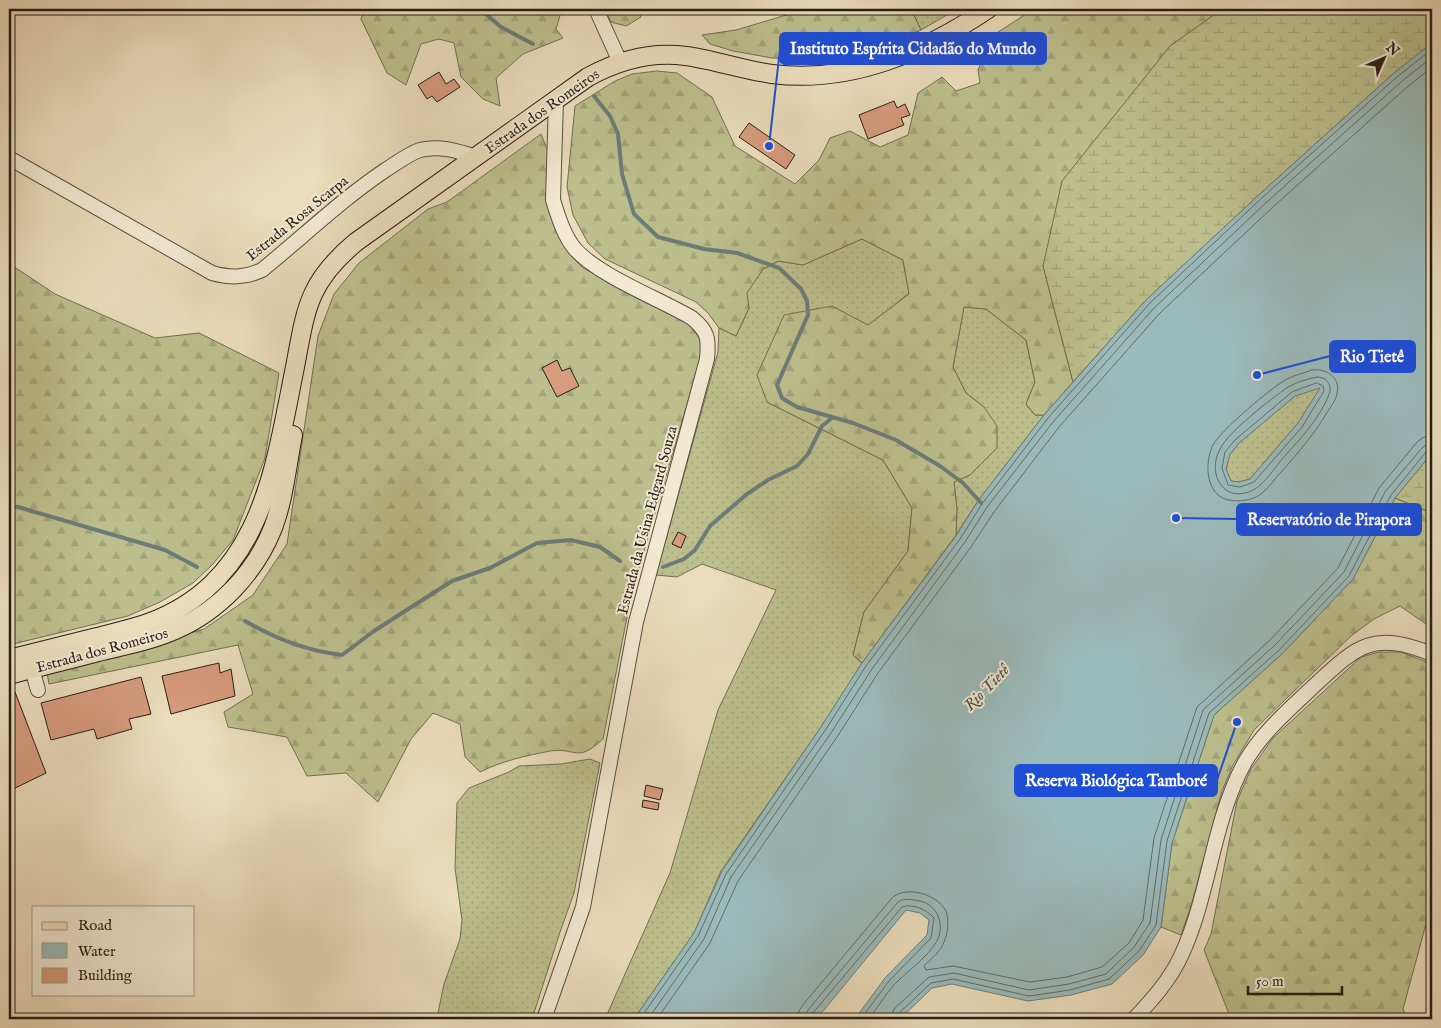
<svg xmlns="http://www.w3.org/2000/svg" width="1441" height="1028" viewBox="0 0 1441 1028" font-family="'IM FELL English',serif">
	<defs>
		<pattern id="grass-dots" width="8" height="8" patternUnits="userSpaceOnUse" patternTransform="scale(1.25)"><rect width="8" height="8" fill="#bcbf8d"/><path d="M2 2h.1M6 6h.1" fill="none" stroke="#a2a479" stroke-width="1.8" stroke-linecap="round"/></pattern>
		<pattern id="forest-firs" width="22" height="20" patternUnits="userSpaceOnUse" patternTransform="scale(1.25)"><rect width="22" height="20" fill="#bcbf8d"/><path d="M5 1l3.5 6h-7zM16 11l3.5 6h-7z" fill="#a2a479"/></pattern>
		<pattern id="wetland-marsh" width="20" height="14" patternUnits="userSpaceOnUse" patternTransform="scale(1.25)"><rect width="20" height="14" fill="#bcbf8d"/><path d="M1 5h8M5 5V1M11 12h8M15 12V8" fill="none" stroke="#a2a479"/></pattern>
	</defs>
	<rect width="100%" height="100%" fill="#ebddbc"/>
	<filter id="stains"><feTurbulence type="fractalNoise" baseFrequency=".004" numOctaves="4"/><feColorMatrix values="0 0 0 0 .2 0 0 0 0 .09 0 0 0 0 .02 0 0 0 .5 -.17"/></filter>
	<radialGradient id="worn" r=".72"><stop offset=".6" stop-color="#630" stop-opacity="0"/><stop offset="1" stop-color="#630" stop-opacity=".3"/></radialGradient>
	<g fill="url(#grass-dots)" stroke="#726e52">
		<polygon points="911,9 957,9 921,30"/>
		<polygon points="862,239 903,260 909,293 868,326 832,306 767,402 883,460 912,508 908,551 864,612 853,655 862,663 821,727 721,871 694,933 634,1019 605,1019 670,873 718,710 776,590 702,564 677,577 656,575 718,352 719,328 736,336 749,308 746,293 763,269 779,261 803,265"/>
		<polygon points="964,307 986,309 1026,340 1035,382 1026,404 1035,415 1044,415 978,501 956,535 957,509 954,482 970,475 984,407 966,393 953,367"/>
		<polygon points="1321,387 1298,423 1250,479 1239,482 1231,481 1226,469 1230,454 1239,443 1295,396"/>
		<polygon points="590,759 600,763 574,893 560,932 532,1019 440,1019 438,1013 444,984 460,939 462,920 455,868 457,803 469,788 509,772 519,766 561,764"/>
	</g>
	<g fill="url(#forest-firs)" stroke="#726e52">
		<polygon points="365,9 562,9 556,29 563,38 523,54 496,78 500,106 483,99 461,77 454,43 439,39 421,44 406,85 387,73 361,19"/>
		<polygon points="605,9 637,9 641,17 626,26 611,22"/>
		<polygon points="799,9 911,9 921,30 883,46 845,55 809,59 772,58 733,51 710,44 702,35 736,30 793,13"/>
		<polygon points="1034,9 1222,9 1170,47 1043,266 1073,382 1044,415 1035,415 1026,404 1035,382 1026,340 986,309 964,307 953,367 966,393 984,407 997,426 997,448 970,475 954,482 957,509 956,535 862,663 853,655 864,612 908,551 912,508 883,460 767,402 757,375 784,315 832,306 868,325 909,294 903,260 862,239 803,265 778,261 763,269 747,293 749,308 736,336 719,328 708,313 696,302 605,259 588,243 573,215 567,187 575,106 615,81 632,74 657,71 677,73 712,97 735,146 795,184 819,160 830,138 850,131 880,147 908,135 918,93 942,77 956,91 980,83 978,70 992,36"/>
		<path d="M 541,134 L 548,151 L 547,201 L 558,235 L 570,255 L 583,268 L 687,322 L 700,339 L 703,350 L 632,592 L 603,739 C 576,764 577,747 550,751 C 525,756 502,761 480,772 L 465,757 L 460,724 L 433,713 L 411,739 L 378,802 L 346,773 L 307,776 L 287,737 L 228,727 L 224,712 L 253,694 L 238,645 L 49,684 L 47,673 L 204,629 L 253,595 L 287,544 L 318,336 L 334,294 L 359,263 L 428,209 L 447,202 Z"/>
		<polygon points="13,266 55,294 155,338 199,333 279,373 265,458 233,540 212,565 193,583 160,602 128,616 9,645 9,267"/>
		<polygon points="1395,498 1432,513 1432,628 1400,606 1374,619 1351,636 1254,730 1233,765 1222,791 1192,903 1181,935 1161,927 1172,843 1214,715 1283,653 1353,579"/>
		<polygon points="1379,652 1401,652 1432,664 1432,916 1426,924 1403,1009 1407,1019 1231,1019 1204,950 1211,934 1237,801 1251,769 1273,738 1361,657"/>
	</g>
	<g fill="url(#wetland-marsh)" stroke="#726e52">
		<polygon points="1222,9 1432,9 1432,43 1394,73 1262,192 1146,300 1073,382 1043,266 1062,181 1170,46"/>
		<polygon points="1432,453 1432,513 1395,498"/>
	</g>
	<path fill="#9bbaba" stroke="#6d7c78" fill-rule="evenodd" d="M 1432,43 L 1432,453 L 1395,498 L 1353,579 L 1283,653 L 1214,715 L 1172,843 L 1161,927 L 1143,955 L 1112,984 L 1071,995 L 1028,1001 L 952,984 L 932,988 L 900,1019 L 855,1019 L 885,978 L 927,935 L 929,920 L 920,913 L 906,910 L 824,1010 L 814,1019 L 634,1019 L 694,933 L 722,871 L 821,727 L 862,663 L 956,536 L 978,501 L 1044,415 L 1146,300 L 1262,192 L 1394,73 ZM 1320,388 L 1298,423 L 1250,479 L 1239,482 L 1231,481 L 1226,469 L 1230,454 L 1239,443 L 1295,396 Z"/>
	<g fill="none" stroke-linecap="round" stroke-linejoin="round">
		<g stroke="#616c68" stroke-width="1">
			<path d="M 1312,370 C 1327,368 1341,378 1337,394 C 1336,400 1331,406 1328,411 C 1315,433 1299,452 1282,471 C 1275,478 1269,488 1261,494 C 1250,502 1229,504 1218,495 C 1205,483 1206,459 1213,445 C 1221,430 1272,387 1287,379 C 1295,375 1304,373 1312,370 Z"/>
			<path d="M 1317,377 C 1326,377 1331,383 1330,392 C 1321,417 1301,438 1284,457 C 1276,466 1265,483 1255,489 C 1225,506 1206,475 1220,449 C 1229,431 1271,399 1288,387 C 1296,382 1308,379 1317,377 Z"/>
			<polygon points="1317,383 1323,386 1324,391 1302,427 1254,482 1240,487 1228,485 1222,468 1225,452 1235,440 1292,392"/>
			<polyline points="640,1019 698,936 726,874 826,729 866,666 960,539 982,504 1048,418 1150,303 1265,195 1397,77 1432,49"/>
			<polyline points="648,1019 704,939 731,877 831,733 872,669 965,542 987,507 1053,422 1154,308 1269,200 1401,82 1432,57"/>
			<polyline points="657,1019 710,943 738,881 837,737 878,673 971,547 994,512 1059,427 1160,313 1274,206 1406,88 1432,67"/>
			<path d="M 798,1019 L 798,1013 L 802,1006 L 892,898 C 906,885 937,894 946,911 C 949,919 948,934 944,942 C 941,951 931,959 924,966 L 926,970 L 953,966 L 1030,982 L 1067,977 L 1102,967 L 1129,943 L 1143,920 L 1154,838 L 1197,707 L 1270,640 L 1338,568 L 1379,488 L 1418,441 L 1424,437 L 1432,436"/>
			<path d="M 805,1019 L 808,1010 L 898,902 C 905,897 912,900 920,901 C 938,905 945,925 937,941 C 929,956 906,972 894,985 C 885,995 877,1008 869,1019"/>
			<path d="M 811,1019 L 812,1014 L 902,907 C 913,903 927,910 934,918 L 931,938 L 889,981 L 861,1019"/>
			<polyline points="890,1019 894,1009 929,977 954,973 1029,990 1069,984 1106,974 1134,947 1150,923 1161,840 1203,710 1275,645 1344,572 1385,492 1422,448 1427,444 1432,444"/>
			<polyline points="897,1019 898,1014 931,983 953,979 1029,996 1070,990 1109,979 1139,951 1156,925 1167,841 1209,713 1279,650 1349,576 1391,495 1426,452 1432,450"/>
		</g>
		<g stroke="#6d7c78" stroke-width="4">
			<polyline points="480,9 501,27 533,44"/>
			<polyline points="594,96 610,116 618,134 622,174 634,214 658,237 704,249 737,253 779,268 801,289 807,301 808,315 777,385 782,398 797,407 853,423 896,440 940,466 963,483 981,503"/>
			<polyline points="9,506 18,507 165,550 197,567"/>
			<polyline points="663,567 684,559 695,550 710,526 747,494 768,480 797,466 808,454 822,426 832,418"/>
			<path d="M 245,621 C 276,639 306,651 342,655 L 374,631 L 452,581 L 490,568 L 537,543 L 571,540 L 600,547 L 620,561"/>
		</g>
	</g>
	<g fill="#d79b7e" stroke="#271e16">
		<polygon points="439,72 446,84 454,79 460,87 437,102 432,96 427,99 418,85"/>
		<polygon points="894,101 897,108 905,104 910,115 901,118 904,125 868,139 859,115"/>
		<polygon points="749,123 795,155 786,169 739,137"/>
		<polygon points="557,360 562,371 570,368 579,386 557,397 542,368"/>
		<polygon points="678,532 686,536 681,548 672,544"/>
		<polygon points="219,663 220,673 231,669 235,696 171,714 162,676"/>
		<polygon points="141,677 151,714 129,719 132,729 97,739 94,729 51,740 41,703"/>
		<polygon points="15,692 46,773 9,791 9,694"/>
		<polygon points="646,785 663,789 660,800 644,796"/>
		<polygon points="643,800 659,803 658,810 642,807"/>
	</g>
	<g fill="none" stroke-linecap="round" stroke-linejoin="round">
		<g stroke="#584e40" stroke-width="16">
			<g id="minor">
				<polyline points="596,9 620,62"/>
				<path d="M 9,158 L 212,273 C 230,278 245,278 262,270 C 304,236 342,199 387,169 C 397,163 408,154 420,150 C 439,145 458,151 476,157"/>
				<polyline points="32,669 38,690"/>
				<path d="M 544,1019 L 583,907 L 636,622 L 707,359 C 709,339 708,331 692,318 C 660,299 599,276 575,249 C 564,236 558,216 553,200 L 556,100"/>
				<path d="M 1134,1019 C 1152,1000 1170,980 1181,956 C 1210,894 1212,822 1245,762 C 1262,732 1291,708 1316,684 C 1359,644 1374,631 1432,654"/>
			</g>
		</g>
		<g stroke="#271e16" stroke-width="20">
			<g id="major">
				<path d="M 9,659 C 37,652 65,645 93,638 C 112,633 131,629 148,623 C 262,581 274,470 295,367 C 306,308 308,282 356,242 L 588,77 C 619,60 651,51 686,56 C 715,60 743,70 772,74 C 851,84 924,52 988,9"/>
				<path d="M 9,675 C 38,667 68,660 98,652 C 123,646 150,641 175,630 C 219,611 255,573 273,528 C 284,499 287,466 293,435"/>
			</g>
		</g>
		<use href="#minor" stroke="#f2e9d3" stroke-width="14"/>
		<use href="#major" stroke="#ebddbc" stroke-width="18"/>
	</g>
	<g text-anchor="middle" stroke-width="4" stroke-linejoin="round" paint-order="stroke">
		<g font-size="15" fill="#271e16" stroke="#f2e9d3">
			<text transform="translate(542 111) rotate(-35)" y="5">Estrada dos Romeiros</text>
			<text transform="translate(297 218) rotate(-39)" y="5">Estrada Rosa Scarpa</text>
			<text transform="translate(647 520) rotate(-75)" y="5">Estrada da Usina Edgard Souza</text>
			<text transform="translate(102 650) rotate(-15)" y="5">Estrada dos Romeiros</text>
		</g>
		<g font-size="16" font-style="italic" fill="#4a4d47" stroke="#f2e9d3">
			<text transform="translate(986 687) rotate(-46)" y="6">Rio Tietê</text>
		</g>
	</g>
	<path fill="none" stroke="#1d4ed8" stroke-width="2" d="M769 146L780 49M1257 375L1330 356M1176 518L1237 519M1237 722L1217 780"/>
	<g fill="#1d4ed8" stroke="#f2e9d3" stroke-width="2">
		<circle cx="769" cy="146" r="5"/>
		<circle cx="1257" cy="375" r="5"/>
		<circle cx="1176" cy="518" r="5"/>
		<circle cx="1237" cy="722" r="5"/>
	</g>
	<g fill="#1d4ed8" stroke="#1d4ed8" stroke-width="2">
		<rect x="780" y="33" width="266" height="31" rx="5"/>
		<rect x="1330" y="341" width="85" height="31" rx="5"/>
		<rect x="1237" y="504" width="184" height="31" rx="5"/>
		<rect x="1015" y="765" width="202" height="31" rx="5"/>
	</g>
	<g font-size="16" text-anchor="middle" font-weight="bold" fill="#fff">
		<text x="913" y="54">Instituto Espírita Cidadão do Mundo</text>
		<text x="1372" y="362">Rio Tietê</text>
		<text x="1329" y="525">Reservatório de Pirapora</text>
		<text x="1116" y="786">Reserva Biológica Tamboré</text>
	</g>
	<rect width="1441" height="1028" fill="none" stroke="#ebddbc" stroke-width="30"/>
	<rect x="10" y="10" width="1421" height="1008" fill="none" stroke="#271e16" stroke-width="2.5"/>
	<rect x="15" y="15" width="1411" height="998" fill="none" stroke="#271e16"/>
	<rect x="32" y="906" width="162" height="90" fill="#f2e9d3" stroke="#a19887"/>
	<rect x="42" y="922" width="25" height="8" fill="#ebddbc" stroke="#a19887"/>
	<text x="78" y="930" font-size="15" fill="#271e16">Road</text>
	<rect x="42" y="943" width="25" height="15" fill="#9bbaba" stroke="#a19887"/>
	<text x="78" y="956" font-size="15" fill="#271e16">Water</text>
	<rect x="42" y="968" width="25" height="15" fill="#d79b7e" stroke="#a19887"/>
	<text x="78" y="980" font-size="15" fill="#271e16">Building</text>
	<g transform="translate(1384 58) rotate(45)" stroke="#f2e9d3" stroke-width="4" paint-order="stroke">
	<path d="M0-4L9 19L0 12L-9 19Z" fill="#271e16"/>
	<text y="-8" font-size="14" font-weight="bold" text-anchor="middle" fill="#271e16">N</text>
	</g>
	<path d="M1248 986v8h94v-8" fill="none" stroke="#271e16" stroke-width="2.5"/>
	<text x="1256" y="986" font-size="15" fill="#271e16" stroke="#f2e9d3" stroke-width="4" paint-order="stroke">50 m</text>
	<rect width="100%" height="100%" filter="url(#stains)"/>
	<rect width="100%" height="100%" fill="url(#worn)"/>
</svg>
